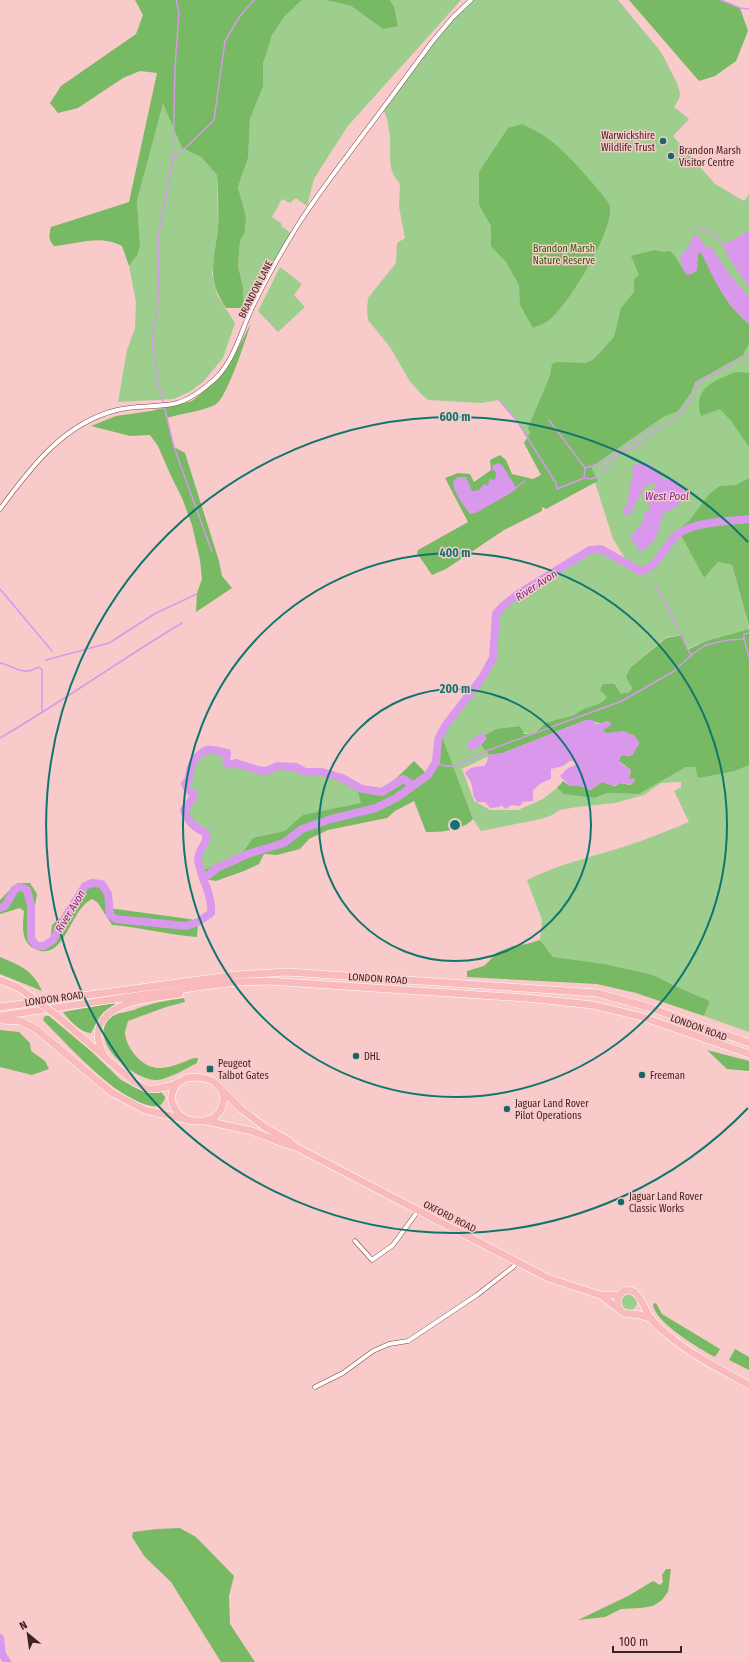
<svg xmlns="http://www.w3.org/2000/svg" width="749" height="1662" viewBox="0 0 749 1662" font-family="'Fira Sans Condensed',sans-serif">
	<rect width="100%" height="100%" fill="#f9caca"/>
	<g fill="#9dce8e">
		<polygon points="302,0 326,0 351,6 383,29 394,7 390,0 461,0 347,127 314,179 307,206 296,198 290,203 282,199 272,217 282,224 281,226 291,233 246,310 243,308 243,287 238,266 240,240 245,232 246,218 238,187 248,158 250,119 263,83 263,64 272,35 284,17"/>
		<path d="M 471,0 L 618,0 L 661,52 L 677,83 L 680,93 L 679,99 L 674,107 L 689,119 L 673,136 L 715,184 L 744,201 L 749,194 L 749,519 L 690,527 L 677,534 L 681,536 L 704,578 L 718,562 L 732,565 L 749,629 L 706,641 L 687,649 L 683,635 L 666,637 L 630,668 L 627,677 L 632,688 L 630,692 L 621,695 L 616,684 L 603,684 L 607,697 L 603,703 L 587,708 L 573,716 L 550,721 L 531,734 L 524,733 L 523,730 L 519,726 L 509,727 L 487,734 L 482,745 L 489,755 L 487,757 L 462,769 L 474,801 L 490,810 L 518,810 L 543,799 L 557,788 L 564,794 L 596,798 L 608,793 L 639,794 L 686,767 L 695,767 L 735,771 L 749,765 L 749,1032 L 704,1016 L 710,1001 L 682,989 L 653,975 L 553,957 L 540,940 L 542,920 L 527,880 C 557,865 590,857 623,847 C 645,840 667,831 689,822 L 674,791 L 681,787 L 681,782 L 661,783 L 644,795 L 615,803 L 577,807 L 560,810 L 550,816 L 541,819 L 481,831 L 473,819 L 443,739 L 438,740 L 445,726 L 482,678 L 493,658 L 496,614 L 503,606 L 518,594 L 590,550 L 601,549 L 630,566 L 613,539 L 591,470 L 551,476 L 517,421 L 499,400 L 481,403 L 428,400 L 421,394 L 409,380 L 390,347 L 368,320 L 367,310 L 368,298 L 396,263 L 397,243 L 405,238 L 399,207 L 400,184 L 394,176 L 391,168 L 390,160 L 390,137 L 387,118 L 383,109 L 432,42 Z"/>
		<polygon points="163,104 182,148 201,157 217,175 218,227 212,274 217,295 235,323 223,358 203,382 189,392 174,399 118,402 127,350 135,328 136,302 129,266 138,254 140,245 137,201"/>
		<polygon points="280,267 302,284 294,295 305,307 278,332 258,311"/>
		<path d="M 208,750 L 227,753 L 226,762 L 229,765 L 236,763 L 258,770 L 266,771 L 278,766 L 296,767 L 305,772 L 322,772 L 342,778 L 362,789 L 382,792 L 403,779 L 413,785 L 331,819 L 203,879 C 201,871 196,859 199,850 C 202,844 209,842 206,833 C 195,828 188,821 184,810 L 194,795 L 188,789 L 185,784 C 189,779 188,777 190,772 C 193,761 198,755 208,750 Z"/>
		<circle cx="629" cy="1302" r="8"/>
	</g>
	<g fill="#78b964">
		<path d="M 135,0 L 302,0 L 284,17 L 272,35 L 263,64 L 263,86 L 250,119 L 248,158 L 238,187 L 246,217 L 245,232 L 240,241 L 238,266 L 243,287 L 243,308 L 226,308 C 205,278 215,260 218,227 C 219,210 218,192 217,175 L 201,157 L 182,148 L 163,104 L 137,201 L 140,245 L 138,254 L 129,266 L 122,246 C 99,234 78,244 54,246 C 48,239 49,235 51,227 L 129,202 L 157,73 L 140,71 L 123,78 L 78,108 L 58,113 L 50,103 L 61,86 L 136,34 L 143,15 Z"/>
		<polygon points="326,0 390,0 394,7 398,26 383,29 351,6"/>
		<polygon points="629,0 721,0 740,8 748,31 736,61 715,76 699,81"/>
		<path d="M 522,124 C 532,129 543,134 551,141 C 562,148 603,193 609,204 C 618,225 567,307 549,320 C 545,324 538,325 533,328 L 520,305 L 519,285 L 506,262 L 491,246 L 491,226 L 479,205 L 479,172 L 508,128 Z"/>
		<path d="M 654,250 L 663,252 L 670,251 C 678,258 680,267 687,274 L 698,260 L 697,255 L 701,252 L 713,276 L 730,305 L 749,325 L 749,344 L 743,355 L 695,382 L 691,393 L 678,411 L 663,417 L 591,467 L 598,481 L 546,509 L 542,507 L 542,511 L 504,530 L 446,569 L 432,575 L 417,553 L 418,550 L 468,522 L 445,478 L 458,473 L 470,474 L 474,482 L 491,470 L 490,460 L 500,455 L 506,460 L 512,474 L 533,479 L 541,475 L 524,443 L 530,433 L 528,428 L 550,376 L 552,364 L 557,362 L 586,363 L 594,359 L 614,337 L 621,308 L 634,292 L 634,279 L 639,275 L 631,256 Z"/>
		<path d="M 251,323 C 246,338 227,399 215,405 C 200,412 183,413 167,418 L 174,447 L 185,453 L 219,561 L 222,576 L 232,588 L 196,612 L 197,593 L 202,579 L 200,560 L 192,525 L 182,498 L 171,476 L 158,446 L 150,435 L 130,436 L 91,426 L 116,416 L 151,411 L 192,401 L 216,381 L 230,364 Z"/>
		<path d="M 736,372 L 749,373 L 749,447 L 732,422 L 720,409 L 701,416 C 692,388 715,380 736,372 Z"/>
		<polygon points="749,478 749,627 732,565 718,562 704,578 678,530 689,521 710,493 720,486 736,485"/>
		<path d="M 749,629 L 749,765 L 735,771 L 698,778 L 695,767 L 686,767 L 639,794 L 608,793 L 595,798 L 564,794 L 557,788 L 563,781 L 570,786 L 580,786 L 590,790 L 602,782 L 615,786 L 620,783 L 630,785 L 635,781 L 629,779 L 631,770 L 619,761 L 620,757 L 624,755 L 629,756 L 639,743 C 633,729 620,733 606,733 L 603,730 L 608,721 C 596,726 597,720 586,720 L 503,753 L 489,755 L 481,745 L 486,739 L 485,735 L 497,729 L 519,726 L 523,730 L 524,734 C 539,735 539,725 551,721 C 557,719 565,718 572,716 C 577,714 581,710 586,708 C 594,705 601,705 607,697 L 600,690 L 603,684 L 615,684 L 621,694 L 630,692 L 632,688 L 626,677 L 630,668 L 666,638 L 683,635 L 687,650 L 706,641 Z"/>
		<path d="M 443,739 L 473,819 C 462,831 442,832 426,832 L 414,801 L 395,811 L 387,818 L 328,830 L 309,839 L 300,849 L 277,855 L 264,854 L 259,864 L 244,871 L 216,881 L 203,879 L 201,872 L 243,852 L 253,838 L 285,831 L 303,815 L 361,803 L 357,788 L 382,792 L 414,761 L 428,775 L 436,762 L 438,740 Z"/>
		<path d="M 18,883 L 30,883 L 37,894 L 35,906 L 35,923 L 31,939 L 37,946 L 44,946 L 50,943 L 52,925 C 57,920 64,916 69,911 C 81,896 79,881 102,884 L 108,894 L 108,908 L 190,919 L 198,922 L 197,937 C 168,935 140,927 112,925 L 98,903 L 92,899 C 69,910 65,963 35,949 C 20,942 23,925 24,911 L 20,908 L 0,914 L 0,900 C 7,894 10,888 18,883 Z"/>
		<polygon points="540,940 553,957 604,964 653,975 682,989 710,1001 704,1016 636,993 597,984 467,977 467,971 484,966 498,952 513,946 527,944"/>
		<path d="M 0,957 C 21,966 32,969 42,991 L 0,974 Z"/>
		<path d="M 184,998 L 185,1002 L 166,1007 L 128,1021 C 127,1025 125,1030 125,1033 C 126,1048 142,1067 157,1068 C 169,1069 183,1062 194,1058 L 198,1058 L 197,1063 C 185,1069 171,1078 158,1080 C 136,1082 89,1043 108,1020 C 114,1013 122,1013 130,1011 C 135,1010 140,1007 145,1006 C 157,1002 171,1000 184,998 Z"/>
		<path d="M 114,1003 L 115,1005 L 103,1013 L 97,1022 L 91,1033 C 81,1033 69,1020 63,1012 Z"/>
		<path d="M 45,1016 L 49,1016 L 92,1052 L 121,1080 L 138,1089 L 161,1092 L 165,1097 C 164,1104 159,1107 152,1106 C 116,1100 69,1046 43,1020 Z"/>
		<polygon points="0,1030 19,1032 30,1043 31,1051 45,1061 49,1069 32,1075 0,1067"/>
		<polygon points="707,1050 749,1061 749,1071 727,1069"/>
		<path d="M 656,1303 L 662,1314 L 720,1349 L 715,1357 C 700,1349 654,1322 653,1304 Z"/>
		<polygon points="735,1349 749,1357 749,1370 729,1360"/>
		<polygon points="180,1528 196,1537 234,1576 229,1596 230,1624 255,1662 221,1662 171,1582 144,1556 132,1537 133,1532 157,1529"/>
		<polygon points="666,1569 671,1569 668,1592 662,1600 653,1606 641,1608 621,1609 605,1617 578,1620 628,1596 653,1581 660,1585 663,1582 662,1575"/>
	</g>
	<g fill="#d998ec">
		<polygon points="747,231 749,231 749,288 729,258 723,245 744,234"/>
		<path d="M 696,235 L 701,239 L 704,246 L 712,248 L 730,275 L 749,297 L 749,323 C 726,307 713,277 701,252 L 698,255 L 697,270 L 692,274 L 687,275 L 682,267 L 680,257 L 689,246 L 693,236 Z"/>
		<path d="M 499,463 L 502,465 L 514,484 L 516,490 L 476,513 L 470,514 C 463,505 453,492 453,481 L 458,477 L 466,477 L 472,491 L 479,490 L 484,484 L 488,486 L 489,479 L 495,480 L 496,472 L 492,469 L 493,465 Z"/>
		<path d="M 646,463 L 653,466 L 664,480 L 674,479 L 691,492 L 684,495 L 678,506 L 663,514 C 658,532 658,542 640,552 L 630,537 L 644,521 L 643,514 L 650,510 L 650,505 L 643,499 L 644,495 L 657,486 L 654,483 L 647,485 L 642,490 L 643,493 L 641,493 L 629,516 L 625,515 L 623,510 L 628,504 L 629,489 L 633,476 L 632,468 L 637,464 Z"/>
		<path d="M 586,720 L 592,720 L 597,724 L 611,721 L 610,726 L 603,730 L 606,733 L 624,731 L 636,737 L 639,744 L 632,756 L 624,755 L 620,757 L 619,761 L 623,765 L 631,770 L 629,779 L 634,778 L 635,781 C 629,787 627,783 620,783 L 613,786 L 602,782 L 590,790 L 580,786 L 570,786 L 560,776 L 568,768 L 576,765 L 576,761 L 570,761 L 563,766 L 551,769 L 551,779 L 541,783 L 533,790 L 533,801 L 523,802 L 520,806 L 511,805 L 506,809 L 501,805 L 499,807 L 490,808 L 485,802 L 477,802 L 474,797 L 471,782 L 465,773 C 470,766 477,767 484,766 L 487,762 L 488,755 L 503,753 Z"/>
		<path d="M 482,733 L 485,735 C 487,743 478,749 470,750 L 467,746 L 469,741 Z"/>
	</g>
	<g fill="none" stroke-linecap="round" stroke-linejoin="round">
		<g stroke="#d998ec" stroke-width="1.5">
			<polyline points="176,0 179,12 175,67 173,160 158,237 159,294 152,341 158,381 174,447 212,552"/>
			<polyline points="721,0 740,8 749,9"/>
			<polyline points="174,159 214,120 225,41 240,16 254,0"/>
			<polyline points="697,228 713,232 723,245"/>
			<polyline points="499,400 517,421 556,483 557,489 584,478 591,479 597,477 618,455 641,443 680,414 693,395 697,383 749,354"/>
			<polyline points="549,420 585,468 584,478"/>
			<polyline points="585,468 598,464 656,425"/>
			<polyline points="515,488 525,481"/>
			<polyline points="655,586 667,606 691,656"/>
			<polyline points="0,589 52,651"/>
			<polyline points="744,639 749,657"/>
			<polyline points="46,660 109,643 156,613 197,594"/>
			<path d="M 0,663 C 16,666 21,677 39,667 L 42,670 L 42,713"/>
			<path d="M 0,738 C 62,702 120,660 182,623"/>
			<polyline points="436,762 444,766 456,766 489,750 622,701 674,671 694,653 706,645 728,640 744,639 744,634 749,633"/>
		</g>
		<g stroke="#d998ec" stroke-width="8">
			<path d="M 203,879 L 217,868 L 248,854 L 284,843 L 302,829 L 331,819 L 376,808 L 396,798 L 428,775 L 436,762 L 438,740 L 445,726 L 482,678 L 493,658 L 496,614 L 503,606 L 518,594 L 590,550 L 601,549 L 640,571 C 659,567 663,547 677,535 C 690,522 730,521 749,519"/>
			<path d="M 0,908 L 5,906 L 15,889 L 21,887 L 27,890 L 31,906 L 31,939 L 37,946 L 44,946 L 53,940 L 69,911 L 85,886 L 92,883 L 102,884 L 108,894 L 110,915 L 116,919 L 186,926 L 198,922 L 211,913 C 213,895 200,877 198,859 C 198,849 209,843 206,833 C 195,828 188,822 184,810 L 193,798 L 194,795 L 188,789 L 185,784 L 189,779 C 189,768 195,754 207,750 C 213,749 221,752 227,753 L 226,762 L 229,765 L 236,763 L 258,770 L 266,771 L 278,766 L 296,767 L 305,772 L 322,772 L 342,778 L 362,789 L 382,792 L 403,779 L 413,785"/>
			<polyline points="0,1638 2,1654 7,1662"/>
		</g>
		<g stroke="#854447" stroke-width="5">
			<g id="minor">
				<path d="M 0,509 C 31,467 64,423 117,410 C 137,405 157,408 177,403 C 192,399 205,388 216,378 C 234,360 241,332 251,310 C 264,282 280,254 296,228 C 314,199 336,171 356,144 C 382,110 407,76 432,42 L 453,17 L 471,0"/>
				<polyline points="355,1241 372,1260 393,1245 418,1211"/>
				<polyline points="315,1387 343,1373 373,1351 389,1344 408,1341 477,1295 513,1267 517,1262"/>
			</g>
		</g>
		<g stroke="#fff" stroke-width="8">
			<g id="trunk">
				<polyline points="0,980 19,988"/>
				<polyline points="0,1007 236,975 287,972 597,993 648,1007 749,1043"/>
				<polyline points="56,1015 134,1082 147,1089 157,1089 174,1085 186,1078 194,1077 204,1078 213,1081 241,1109 266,1128 288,1140 294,1146 548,1278 600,1295 619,1295"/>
				<polyline points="0,1016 211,985 238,982 268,981 526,998 593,1005 642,1017 749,1054"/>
				<polyline points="0,1020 20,1021 36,1029 111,1092 145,1110 193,1121 204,1121 215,1117 221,1110 224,1099 222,1091"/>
				<path d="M 104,1056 C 101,1049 98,1042 98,1035 C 99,1000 155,998 180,994"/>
				<path d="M 178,1083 C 167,1095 171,1109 184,1118"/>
				<polyline points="206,1121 252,1131 285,1144 294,1146"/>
				<polyline points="602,1296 624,1313 640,1315 652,1319"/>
				<path d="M 619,1308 C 614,1298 623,1286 634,1292 C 641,1296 646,1313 652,1320 C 657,1326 663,1331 668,1335 C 688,1353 725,1372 749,1385"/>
			</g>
		</g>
		<use href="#minor" stroke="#fff" stroke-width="4"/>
		<use href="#trunk" stroke="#f8babb" stroke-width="7"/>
		<g stroke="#fff" stroke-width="8" stroke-linecap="butt">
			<polyline id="trunk-bridge" points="19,988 56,1015"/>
		</g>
		<use href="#trunk-bridge" stroke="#f8babb" stroke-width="7"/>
	</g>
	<g fill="none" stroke="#0f766e" stroke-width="2">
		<circle cx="455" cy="825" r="136"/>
		<circle cx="455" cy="825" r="272"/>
		<path d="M748 1108A408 408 0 1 1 748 542"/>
	</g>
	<g fill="#19676a" stroke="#f9caca" stroke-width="1.5">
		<circle cx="663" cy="141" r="4"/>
		<circle cx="671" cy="156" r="4"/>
		<circle cx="356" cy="1056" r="4"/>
		<rect x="206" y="1065" width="8" height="8" rx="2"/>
		<circle cx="642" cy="1075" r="4"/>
		<circle cx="507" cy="1109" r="4"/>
		<circle cx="621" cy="1202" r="4"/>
	</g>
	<g text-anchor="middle" stroke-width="3" stroke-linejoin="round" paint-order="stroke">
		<g font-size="10" fill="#3f2223" stroke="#f9caca" text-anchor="start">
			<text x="655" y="139" text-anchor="end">Warwickshire<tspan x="655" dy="12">Wildlife Trust</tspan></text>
			<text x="679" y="154">Brandon Marsh<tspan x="679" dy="12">Visitor Centre</tspan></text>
			<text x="364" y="1060">DHL</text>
			<text x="218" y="1067">Peugeot<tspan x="218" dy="12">Talbot Gates</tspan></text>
			<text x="650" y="1079">Freeman</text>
			<text x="515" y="1107">Jaguar Land Rover<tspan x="515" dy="12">Pilot Operations</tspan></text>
			<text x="629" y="1200">Jaguar Land Rover<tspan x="629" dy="12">Classic Works</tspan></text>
		</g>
		<g font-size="10" fill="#236005" stroke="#f9caca">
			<text x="564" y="252">Brandon Marsh<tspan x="564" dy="12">Nature Reserve</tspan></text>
		</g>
		<g font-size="10" fill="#3f2223" stroke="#f9caca">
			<text transform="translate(255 289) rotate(-63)" y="4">BRANDON LANE</text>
			<text transform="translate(378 978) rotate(4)" y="4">LONDON ROAD</text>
			<text transform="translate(54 998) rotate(-8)" y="4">LONDON ROAD</text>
			<text transform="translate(699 1027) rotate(20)" y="4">LONDON ROAD</text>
			<text transform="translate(450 1216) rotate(27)" y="4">OXFORD ROAD</text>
		</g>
		<g font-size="11" font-style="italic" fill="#782a8c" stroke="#f9caca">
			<text x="667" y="500">West Pool</text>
			<text transform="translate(536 585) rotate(-33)" y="4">River Avon</text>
			<text transform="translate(70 911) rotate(-59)" y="4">River Avon</text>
		</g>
	</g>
	<circle cx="455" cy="825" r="6" fill="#0f766e" stroke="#f9caca" stroke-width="2"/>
	<g font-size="12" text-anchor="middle" font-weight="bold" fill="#0f766e" stroke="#f9caca" stroke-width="3" stroke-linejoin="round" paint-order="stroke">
		<text x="455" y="421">600 m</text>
		<text x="455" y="557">400 m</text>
		<text x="455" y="693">200 m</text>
	</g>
	<g transform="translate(28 1634) rotate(331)" stroke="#f9caca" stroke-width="3" paint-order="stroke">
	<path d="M0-3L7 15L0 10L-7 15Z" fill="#3f2223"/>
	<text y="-6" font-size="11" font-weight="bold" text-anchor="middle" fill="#3f2223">N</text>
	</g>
	<path d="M613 1646v6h68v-6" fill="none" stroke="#3f2223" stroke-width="2"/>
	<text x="619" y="1646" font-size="12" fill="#3f2223" stroke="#f9caca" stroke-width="3" paint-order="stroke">100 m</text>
</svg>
